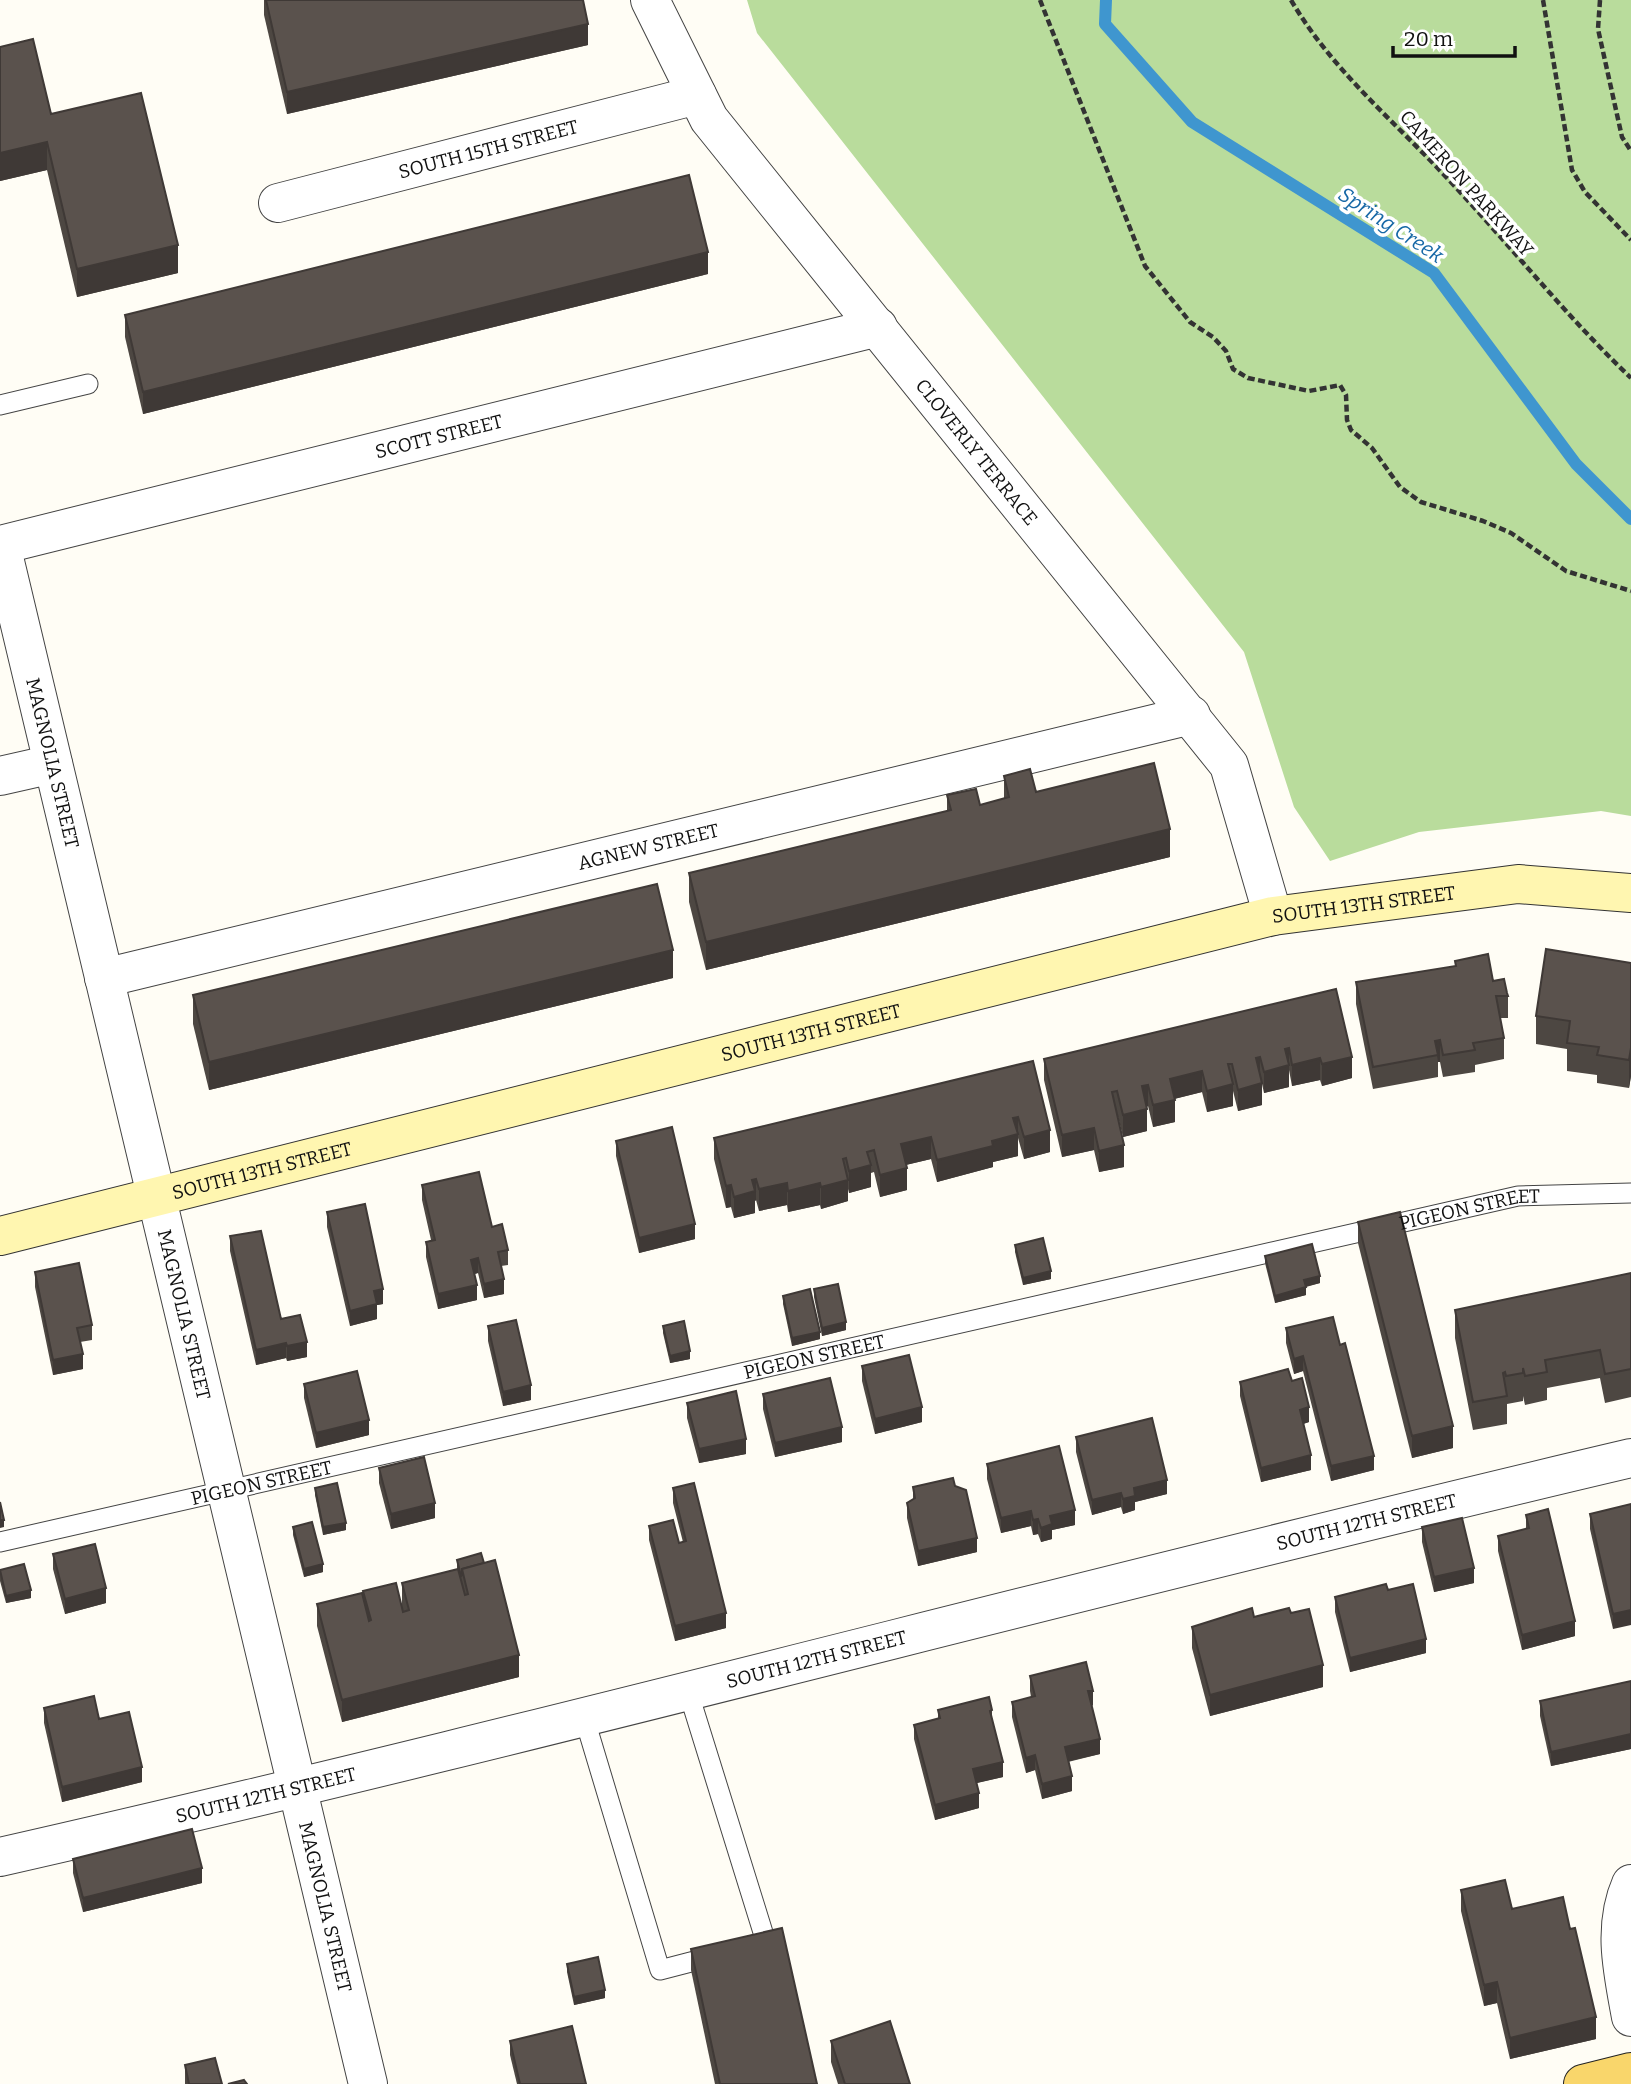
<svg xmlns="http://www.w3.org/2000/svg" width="1631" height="2084" viewBox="0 0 1631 2084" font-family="Bitter,serif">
	<rect width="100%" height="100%" fill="#fffdf5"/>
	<polygon fill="#b9dc9c" points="747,0 1631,0 1631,816 1601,811 1419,832 1330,861 1294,807 1244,652 757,33"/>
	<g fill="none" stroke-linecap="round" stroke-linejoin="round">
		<polyline stroke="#3f96cf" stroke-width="12" points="1106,0 1105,24 1192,122 1434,273 1576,464 1631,519"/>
		<g stroke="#444" stroke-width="21">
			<g id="lane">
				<polyline points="0,405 88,384"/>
				<path id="s1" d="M 0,1542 L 1518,1196 L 1631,1193"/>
				<polyline points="688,1691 766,1942 750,1946"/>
				<polyline points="584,1717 660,1970 714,1956"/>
			</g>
		</g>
		<g stroke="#444" stroke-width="40">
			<g id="street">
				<path id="s2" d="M 650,0 L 709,119 L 1229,765 L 1273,916"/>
				<path id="s3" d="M 278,203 L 697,95"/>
				<path id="s4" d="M 0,545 L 878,327"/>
				<path id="s5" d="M 1,545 L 368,2084"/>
				<polyline points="0,776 53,764"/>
				<path id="s6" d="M 104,978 L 1191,715"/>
				<path id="s7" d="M 0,1857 C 546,1733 1086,1586 1631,1458"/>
				<path d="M 1631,1884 C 1612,1927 1623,1973 1631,2017"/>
			</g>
		</g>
		<g stroke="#333" stroke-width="40">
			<g id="secondary">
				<path id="s8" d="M 0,1236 L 1273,916 L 1518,884 L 1631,893"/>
			</g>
		</g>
		<g stroke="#222" stroke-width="40">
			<polyline id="primary" points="1583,2084 1631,2072"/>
		</g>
		<g stroke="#333" stroke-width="4.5" stroke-dasharray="7 3.5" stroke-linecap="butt">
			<polyline points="1040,0 1145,266 1190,322 1213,337 1226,351 1233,369 1248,378 1309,391 1340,385 1346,395 1347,420 1351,430 1372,448 1400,487 1421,502 1483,521 1511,533 1566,571 1631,591"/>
			<path d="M 1291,0 C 1331,69 1394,121 1448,179 C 1510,245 1565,315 1631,378"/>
			<polyline points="1543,0 1572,170 1585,192 1631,240"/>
			<polyline points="1600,0 1598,29 1622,137 1631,151"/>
		</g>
		<use href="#lane" stroke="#fff" stroke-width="19"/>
		<use href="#street" stroke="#fff" stroke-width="38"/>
		<use href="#secondary" stroke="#fff6b0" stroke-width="38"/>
		<use href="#primary" stroke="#f9d66b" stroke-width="38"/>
	</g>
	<g fill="#4d4742">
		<polygon points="264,0 583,0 588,45 287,114 264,15"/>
		<polygon points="0,47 51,114 178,273 77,297 47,170 0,181"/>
		<polygon points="708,274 143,414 125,337 125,315"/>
		<polygon points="1004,776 1170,857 706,970 689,902 689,873 947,811 947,795 980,805 1004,799"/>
		<polygon points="1455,961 1493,981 1508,996 1508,1018 1500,1018 1504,1038 1504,1059 1475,1065 1475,1072 1443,1077 1440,1062 1438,1062 1438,1077 1373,1089 1356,1004 1356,982 1455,967"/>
		<polygon points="1631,963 1631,1076 1629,1088 1597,1083 1597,1075 1567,1071 1567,1049 1536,1044 1536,1016"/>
		<polygon points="673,978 209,1090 193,1024 193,995"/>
		<polygon points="1336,989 1352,1078 1322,1086 1320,1080 1292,1086 1289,1070 1289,1087 1264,1093 1262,1084 1262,1105 1238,1111 1233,1091 1233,1106 1207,1112 1202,1092 1174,1099 1175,1122 1153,1127 1148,1106 1147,1107 1147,1131 1123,1137 1117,1113 1124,1167 1099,1172 1094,1150 1062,1157 1044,1080 1044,1059"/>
		<polygon points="1033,1061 1050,1152 1024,1159 1018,1138 1018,1156 993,1162 993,1167 937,1182 931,1159 906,1165 907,1190 880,1197 874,1172 871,1173 871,1187 849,1193 848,1189 848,1201 821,1209 820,1205 788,1212 787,1205 759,1211 756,1200 755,1201 755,1213 734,1218 731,1207 726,1208 714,1159 714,1138"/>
		<polygon points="616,1141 695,1239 639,1253 616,1156"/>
		<polygon points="422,1185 492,1227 508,1250 508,1265 501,1266 504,1294 484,1298 478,1273 474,1274 477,1300 438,1309 426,1257 426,1242 431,1240 422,1200"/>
		<polygon points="327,1212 383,1304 377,1305 377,1319 350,1326 327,1227"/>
		<polygon points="1358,1222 1453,1448 1412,1458 1358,1243"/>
		<polygon points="230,1236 281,1319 307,1357 287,1361 286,1358 256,1365 230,1251"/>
		<polygon points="1015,1245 1051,1279 1023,1285 1015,1252"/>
		<polygon points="1265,1256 1320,1283 1306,1287 1306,1295 1275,1303 1265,1263"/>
		<polygon points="35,1272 92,1325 92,1340 80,1342 83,1369 53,1375 35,1287"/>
		<polygon points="1631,1273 1631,1397 1605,1403 1600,1378 1547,1388 1547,1400 1525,1405 1523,1396 1523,1401 1507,1404 1507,1424 1473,1430 1455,1338 1455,1310"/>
		<polygon points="814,1289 846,1330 822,1336 814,1297"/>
		<polygon points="783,1296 820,1339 792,1346 783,1304"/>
		<polygon points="488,1326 531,1400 503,1406 488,1341"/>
		<polygon points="663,1326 690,1359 670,1363 663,1333"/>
		<polygon points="1286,1328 1374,1470 1331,1481 1303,1371 1294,1374 1286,1343"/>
		<polygon points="862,1366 922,1422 875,1434 862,1381"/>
		<polygon points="1292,1381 1309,1422 1303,1424 1311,1470 1261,1482 1240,1396 1240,1382"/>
		<polygon points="304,1384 369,1435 316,1448 304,1398"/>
		<polygon points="763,1394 842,1442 775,1457 763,1409"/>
		<polygon points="687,1403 746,1454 699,1463 687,1418"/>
		<polygon points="1076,1437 1167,1494 1135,1502 1135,1510 1123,1514 1121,1507 1092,1515 1076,1452"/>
		<polygon points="987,1464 1075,1525 1052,1530 1052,1539 1041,1542 1038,1534 1033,1535 1031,1526 1001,1533 987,1479"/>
		<polygon points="379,1468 435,1518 391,1529 379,1483"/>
		<polygon points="955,1486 977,1552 918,1566 907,1518 907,1503 913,1500 913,1487"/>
		<polygon points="315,1488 346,1530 323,1535 315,1495"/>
		<polygon points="673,1488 726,1628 675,1641 649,1540 649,1526 679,1543 683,1542 673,1503"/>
		<polygon points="1631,1504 1613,1629 1590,1529 1590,1514"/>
		<polygon points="1526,1515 1575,1636 1522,1650 1498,1551 1498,1536 1526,1529"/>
		<polygon points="293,1527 323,1572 304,1577 293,1535"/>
		<polygon points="1422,1527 1474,1583 1434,1592 1422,1542"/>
		<polygon points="53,1554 106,1603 65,1614 53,1569"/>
		<polygon points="457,1560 519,1677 342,1722 317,1626 317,1604 363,1600 363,1591 402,1605 402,1583 457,1569"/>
		<polygon points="0,1570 31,1598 6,1603 0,1581"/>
		<polygon points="1335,1597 1426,1653 1350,1672 1335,1612"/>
		<polygon points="1254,1617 1323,1687 1210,1716 1192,1648 1192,1627"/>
		<polygon points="1030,1676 1093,1705 1092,1706 1100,1754 1068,1762 1072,1791 1042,1799 1035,1770 1026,1773 1012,1717 1012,1702 1031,1697 1030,1691"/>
		<polygon points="1631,1681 1631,1749 1551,1766 1540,1716 1540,1701"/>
		<polygon points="44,1708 142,1782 62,1802 44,1723"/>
		<polygon points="938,1710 992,1710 992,1721 1003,1777 976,1783 979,1808 935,1820 914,1739 914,1725 938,1719"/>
		<polygon points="73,1859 202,1883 83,1912 73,1873"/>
		<polygon points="1461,1890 1512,1909 1596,2039 1510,2059 1497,2003 1484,2006 1461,1911"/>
		<polygon points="691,1949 817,2084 715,2084 691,1970"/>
		<polygon points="567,1964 605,1998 574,2005 567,1972"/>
		<polygon points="510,2041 586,2084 517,2084 510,2055"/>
		<polygon points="831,2041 910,2084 838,2084 831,2062"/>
		<polygon points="185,2065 222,2084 185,2084"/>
	</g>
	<g fill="#3f3936">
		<polygon points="588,24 588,45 287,114 287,92"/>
		<polygon points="47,142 47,170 0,181 0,153"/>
		<polygon points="178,245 178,273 77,297 77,269"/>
		<polygon points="708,252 708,274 143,414 143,392"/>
		<polygon points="1170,829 1170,857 706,970 706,942"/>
		<polygon points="673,950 673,978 209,1090 209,1062"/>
		<polygon points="1440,1040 1440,1062 1438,1062 1435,1041"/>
		<polygon points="1289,1048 1289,1087 1264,1093 1264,1072 1285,1049"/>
		<polygon points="1631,1048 1631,1076 1629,1088 1629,1060"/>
		<polygon points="1260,1057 1260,1079 1256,1058"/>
		<polygon points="1352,1057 1352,1078 1322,1086 1322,1064"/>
		<polygon points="1320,1058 1320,1080 1292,1086 1292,1065"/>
		<polygon points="1202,1071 1202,1092 1170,1100 1170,1079"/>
		<polygon points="1262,1083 1262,1105 1238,1111 1238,1090"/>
		<polygon points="1233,1084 1233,1106 1207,1112 1207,1091"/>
		<polygon points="1148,1085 1148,1106 1142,1108 1142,1086"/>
		<polygon points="1175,1100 1175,1122 1153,1127 1153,1105"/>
		<polygon points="1147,1109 1147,1131 1123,1137 1123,1115"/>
		<polygon points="1018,1117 1018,1156 993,1162 993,1167 937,1182 937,1160 992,1141 1013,1118"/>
		<polygon points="1094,1128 1094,1150 1062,1157 1062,1135"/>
		<polygon points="1050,1130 1050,1152 1024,1159 1024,1137"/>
		<polygon points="931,1137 931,1159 901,1166 901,1144"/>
		<polygon points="1124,1145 1124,1167 1099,1172 1099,1151"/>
		<polygon points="871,1165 871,1187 849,1193 849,1171"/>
		<polygon points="907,1168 907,1190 880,1197 880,1175"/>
		<polygon points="756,1179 756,1200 755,1201 755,1213 734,1218 734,1197 752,1180"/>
		<polygon points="848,1180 848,1201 821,1209 821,1187"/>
		<polygon points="787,1183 787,1205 759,1211 759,1189"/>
		<polygon points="820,1183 820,1205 788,1212 788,1191"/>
		<polygon points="731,1185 731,1207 726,1208 726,1186"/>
		<polygon points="695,1224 695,1239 639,1253 639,1238"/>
		<polygon points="478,1258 478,1273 471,1275 471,1260"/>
		<polygon points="1051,1271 1051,1279 1023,1285 1023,1278"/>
		<polygon points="1320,1276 1320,1283 1304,1287 1304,1280"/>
		<polygon points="504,1279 504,1294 484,1298 484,1284"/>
		<polygon points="477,1285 477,1300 438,1309 438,1294"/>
		<polygon points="1306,1287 1306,1295 1275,1303 1275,1296"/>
		<polygon points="383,1289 383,1304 377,1305 377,1319 350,1326 350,1311 374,1291"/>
		<polygon points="846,1322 846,1330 822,1336 822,1328"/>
		<polygon points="820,1332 820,1339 792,1346 792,1338"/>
		<polygon points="307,1342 307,1357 287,1361 287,1346"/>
		<polygon points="286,1343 286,1358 256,1365 256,1350"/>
		<polygon points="690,1351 690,1359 670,1363 670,1356"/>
		<polygon points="83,1354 83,1369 53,1375 53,1360"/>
		<polygon points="1303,1356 1303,1371 1294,1374 1294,1359"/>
		<polygon points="531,1385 531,1400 503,1406 503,1392"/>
		<polygon points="922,1407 922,1422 875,1434 875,1419"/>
		<polygon points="1309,1407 1309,1422 1300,1425 1300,1410"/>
		<polygon points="369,1420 369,1435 316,1448 316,1433"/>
		<polygon points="1453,1426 1453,1448 1412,1458 1412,1436"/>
		<polygon points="842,1427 842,1442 775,1457 775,1443"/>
		<polygon points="746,1439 746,1454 699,1463 699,1449"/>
		<polygon points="1311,1455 1311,1470 1261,1482 1261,1468"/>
		<polygon points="1374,1456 1374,1470 1331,1481 1331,1466"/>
		<polygon points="1167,1480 1167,1494 1135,1502 1135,1510 1123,1514 1123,1499 1134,1488"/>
		<polygon points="1121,1493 1121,1507 1092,1515 1092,1500"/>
		<polygon points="435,1503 435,1518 391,1529 391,1514"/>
		<polygon points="1075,1510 1075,1525 1052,1530 1052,1539 1041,1542 1041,1528 1050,1516"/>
		<polygon points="1031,1511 1031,1526 1001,1533 1001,1518"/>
		<polygon points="1038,1519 1038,1534 1033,1535 1033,1520"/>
		<polygon points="0,1520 4,1520 4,1527 0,1528"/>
		<polygon points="346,1523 346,1530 323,1535 323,1527"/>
		<polygon points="977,1538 977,1552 918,1566 918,1551"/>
		<polygon points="323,1564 323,1572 304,1577 304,1569"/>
		<polygon points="1474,1568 1474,1583 1434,1592 1434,1577"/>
		<polygon points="106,1588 106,1603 65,1614 65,1599"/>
		<polygon points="31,1590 31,1598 6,1603 6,1596"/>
		<polygon points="1631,1610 1631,1625 1613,1629 1613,1614"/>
		<polygon points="726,1613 726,1628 675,1641 675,1626"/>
		<polygon points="1575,1621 1575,1636 1522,1650 1522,1635"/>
		<polygon points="1426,1639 1426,1653 1350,1672 1350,1658"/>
		<polygon points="519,1655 519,1677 342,1722 342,1700"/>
		<polygon points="1323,1665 1323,1687 1210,1716 1210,1695"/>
		<polygon points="1088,1691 1093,1691 1093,1705 1088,1706"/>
		<polygon points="1631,1734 1631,1749 1551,1766 1551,1752"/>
		<polygon points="1100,1739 1100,1754 1065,1762 1065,1747"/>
		<polygon points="1035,1755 1035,1770 1026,1773 1026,1758"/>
		<polygon points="1003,1762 1003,1777 973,1784 973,1769"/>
		<polygon points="142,1767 142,1782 62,1802 62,1787"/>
		<polygon points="1072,1776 1072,1791 1042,1799 1042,1784"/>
		<polygon points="979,1793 979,1808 935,1820 935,1805"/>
		<polygon points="202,1868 202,1883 83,1912 83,1898"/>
		<polygon points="1497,1982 1497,2003 1484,2006 1484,1985"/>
		<polygon points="605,1990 605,1998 574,2005 574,1997"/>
		<polygon points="1596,2017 1596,2039 1510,2059 1510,2038"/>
	</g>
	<g fill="#5a524d" stroke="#3f3936" stroke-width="2">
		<polygon points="266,0 583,0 588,24 287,92"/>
		<polygon points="33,39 51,114 141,93 178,245 77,269 47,142 0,153 0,47"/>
		<polygon points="689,175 708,252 143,392 125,315"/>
		<polygon points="1154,763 1170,829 706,942 689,873 951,810 947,795 976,789 980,805 1009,797 1004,776 1030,769 1036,792"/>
		<polygon points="657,884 673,950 209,1062 193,995"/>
		<polygon points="1546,949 1631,963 1631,1048 1629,1060 1597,1055 1599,1047 1567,1043 1570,1021 1536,1016"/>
		<polygon points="1488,954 1493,981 1504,979 1507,993 1508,996 1496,996 1504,1038 1473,1043 1475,1050 1443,1055 1440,1040 1435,1041 1438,1055 1373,1067 1356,982 1456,966 1455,961"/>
		<polygon points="1336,989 1352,1057 1322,1064 1320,1058 1292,1065 1289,1048 1285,1049 1289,1065 1264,1072 1260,1057 1256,1058 1262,1083 1238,1090 1232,1064 1228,1064 1233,1084 1207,1091 1202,1071 1170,1079 1175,1100 1153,1105 1148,1085 1142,1086 1147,1109 1123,1115 1117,1091 1112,1092 1124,1145 1099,1151 1094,1128 1062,1135 1044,1059"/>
		<polygon points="1033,1061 1050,1130 1024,1137 1018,1117 1013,1118 1018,1134 992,1141 993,1146 937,1160 931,1137 901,1144 907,1168 880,1175 874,1150 867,1152 871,1165 849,1171 846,1158 843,1159 848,1180 821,1187 820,1183 788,1191 787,1183 759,1189 756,1179 752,1180 755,1191 734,1197 731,1185 726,1186 714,1138"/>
		<polygon points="672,1127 695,1224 639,1238 616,1141"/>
		<polygon points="479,1172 492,1227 502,1224 508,1250 498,1252 504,1279 484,1284 478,1258 471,1260 477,1285 438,1294 426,1242 435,1240 422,1185"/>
		<polygon points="365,1204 383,1289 374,1291 377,1304 350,1311 327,1212"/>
		<polygon points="1400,1212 1453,1426 1412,1436 1358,1222"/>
		<polygon points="261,1231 281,1319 300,1315 307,1342 287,1346 286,1343 256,1350 230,1236"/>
		<polygon points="1043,1238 1051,1271 1023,1278 1015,1245"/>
		<polygon points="1312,1244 1320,1276 1304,1280 1306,1287 1275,1296 1265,1256"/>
		<polygon points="79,1263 92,1325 77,1328 83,1354 53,1360 35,1272"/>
		<polygon points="1631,1273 1631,1369 1605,1374 1600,1350 1545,1360 1547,1372 1525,1376 1523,1368 1523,1373 1506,1376 1505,1372 1503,1373 1507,1396 1473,1402 1455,1310"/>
		<polygon points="838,1284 846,1322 822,1328 814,1289"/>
		<polygon points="810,1289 820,1332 792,1338 783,1296"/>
		<polygon points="1333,1317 1340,1345 1345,1343 1374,1456 1331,1466 1303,1356 1294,1359 1286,1328"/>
		<polygon points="516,1320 531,1385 503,1392 488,1326"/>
		<polygon points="684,1321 690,1351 670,1356 663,1326"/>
		<polygon points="909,1355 922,1407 875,1419 862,1366"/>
		<polygon points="1288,1369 1292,1381 1302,1378 1309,1407 1300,1410 1311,1455 1261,1468 1240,1382"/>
		<polygon points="357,1371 369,1420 316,1433 304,1384"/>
		<polygon points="830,1378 842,1427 775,1443 763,1394"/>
		<polygon points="736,1391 746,1439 699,1449 687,1403"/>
		<polygon points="1152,1418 1167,1480 1134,1488 1135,1496 1123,1499 1121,1493 1092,1500 1076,1437"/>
		<polygon points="1059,1446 1075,1510 1050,1516 1052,1524 1041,1528 1038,1519 1033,1520 1031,1511 1001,1518 987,1464"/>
		<polygon points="424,1457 435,1503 391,1514 379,1468"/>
		<polygon points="953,1478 955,1486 966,1490 977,1538 918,1551 907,1503 915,1498 913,1487"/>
		<polygon points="337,1483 346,1523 323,1527 315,1488"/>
		<polygon points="694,1483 726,1613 675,1626 649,1526 673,1520 679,1543 686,1541 673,1488"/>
		<polygon points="0,1502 4,1520 0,1520"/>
		<polygon points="1631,1504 1631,1610 1613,1614 1590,1514"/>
		<polygon points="1548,1509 1575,1621 1522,1635 1498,1536 1529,1528 1526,1515"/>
		<polygon points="1462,1518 1474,1568 1434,1577 1422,1527"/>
		<polygon points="312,1522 323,1564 304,1569 293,1527"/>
		<polygon points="95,1544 106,1588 65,1599 53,1554"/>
		<polygon points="481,1553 484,1563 462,1569 462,1575 461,1576 457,1560"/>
		<polygon points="495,1560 519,1655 342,1700 317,1604 362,1593 369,1621 371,1620 363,1591 396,1583 403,1612 409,1610 402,1583 458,1569 465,1595 468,1594 462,1569"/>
		<polygon points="24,1564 31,1590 6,1596 0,1570"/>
		<polygon points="1386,1584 1388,1590 1413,1584 1426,1639 1350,1658 1335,1597"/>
		<polygon points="1252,1608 1254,1617 1289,1608 1291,1613 1309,1609 1323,1665 1210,1695 1192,1627"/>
		<polygon points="1086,1662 1093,1691 1088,1691 1100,1739 1065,1747 1072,1776 1042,1784 1035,1755 1026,1758 1012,1702 1035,1696 1030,1676"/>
		<polygon points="1631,1681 1631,1734 1551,1752 1540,1701"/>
		<polygon points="94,1696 99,1719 129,1712 142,1767 62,1787 44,1708"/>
		<polygon points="989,1697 992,1710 990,1711 1003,1762 973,1769 979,1793 935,1805 914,1725 940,1718 938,1710"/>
		<polygon points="192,1829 202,1868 83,1898 73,1859"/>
		<polygon points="1505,1880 1512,1909 1563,1897 1570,1929 1575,1928 1596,2017 1510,2038 1497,1982 1484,1985 1461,1890"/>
		<polygon points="782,1928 817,2084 720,2084 691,1949"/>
		<polygon points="598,1957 605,1990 574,1997 567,1964"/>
		<polygon points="890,2021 910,2084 845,2084 831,2041"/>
		<polygon points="572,2026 586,2084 520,2084 510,2041"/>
		<polygon points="215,2058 222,2084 189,2084 185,2065"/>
		<polygon points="244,2080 247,2084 228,2084"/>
	</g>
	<g text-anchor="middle" stroke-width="7" stroke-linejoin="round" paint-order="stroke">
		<g font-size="19" fill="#111" stroke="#fff">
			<text dy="7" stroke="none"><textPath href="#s3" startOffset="217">SOUTH 15TH STREET</textPath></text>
			<text transform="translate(1467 183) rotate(48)" y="7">CAMERON PARKWAY</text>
			<text dy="7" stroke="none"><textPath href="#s4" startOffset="452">SCOTT STREET</textPath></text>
			<text dy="7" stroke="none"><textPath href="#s2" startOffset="560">CLOVERLY TERRACE</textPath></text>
			<text dy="7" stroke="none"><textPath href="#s5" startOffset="224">MAGNOLIA STREET</textPath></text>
			<text dy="7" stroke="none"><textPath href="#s6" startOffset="560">AGNEW STREET</textPath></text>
			<text dy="7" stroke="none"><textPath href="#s8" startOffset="1404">SOUTH 13TH STREET</textPath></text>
			<text dy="7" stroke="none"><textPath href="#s8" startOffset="836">SOUTH 13TH STREET</textPath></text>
			<text dy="7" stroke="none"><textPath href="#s8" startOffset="270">SOUTH 13TH STREET</textPath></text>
			<text dy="7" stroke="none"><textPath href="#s1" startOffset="1507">PIGEON STREET</textPath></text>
			<text dy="7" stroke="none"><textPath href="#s5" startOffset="791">MAGNOLIA STREET</textPath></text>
			<text dy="7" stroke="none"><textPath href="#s1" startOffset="835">PIGEON STREET</textPath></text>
			<text dy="7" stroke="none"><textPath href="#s1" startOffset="268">PIGEON STREET</textPath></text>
			<text dy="7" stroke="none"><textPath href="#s7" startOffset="1407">SOUTH 12TH STREET</textPath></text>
			<text dy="7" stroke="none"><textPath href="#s7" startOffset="840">SOUTH 12TH STREET</textPath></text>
			<text dy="7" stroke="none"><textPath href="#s7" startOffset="273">SOUTH 12TH STREET</textPath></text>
			<text dy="7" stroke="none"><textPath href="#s5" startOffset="1400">MAGNOLIA STREET</textPath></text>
		</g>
		<g font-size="21" font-style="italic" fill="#1768a6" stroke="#fff">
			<text transform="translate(1391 225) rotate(33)" y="7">Spring Creek</text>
		</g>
	</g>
	<path d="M1393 46v10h122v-10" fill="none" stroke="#111111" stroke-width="3.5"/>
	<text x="1404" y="46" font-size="21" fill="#111111" stroke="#ffffff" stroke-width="5" paint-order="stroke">20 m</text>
</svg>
